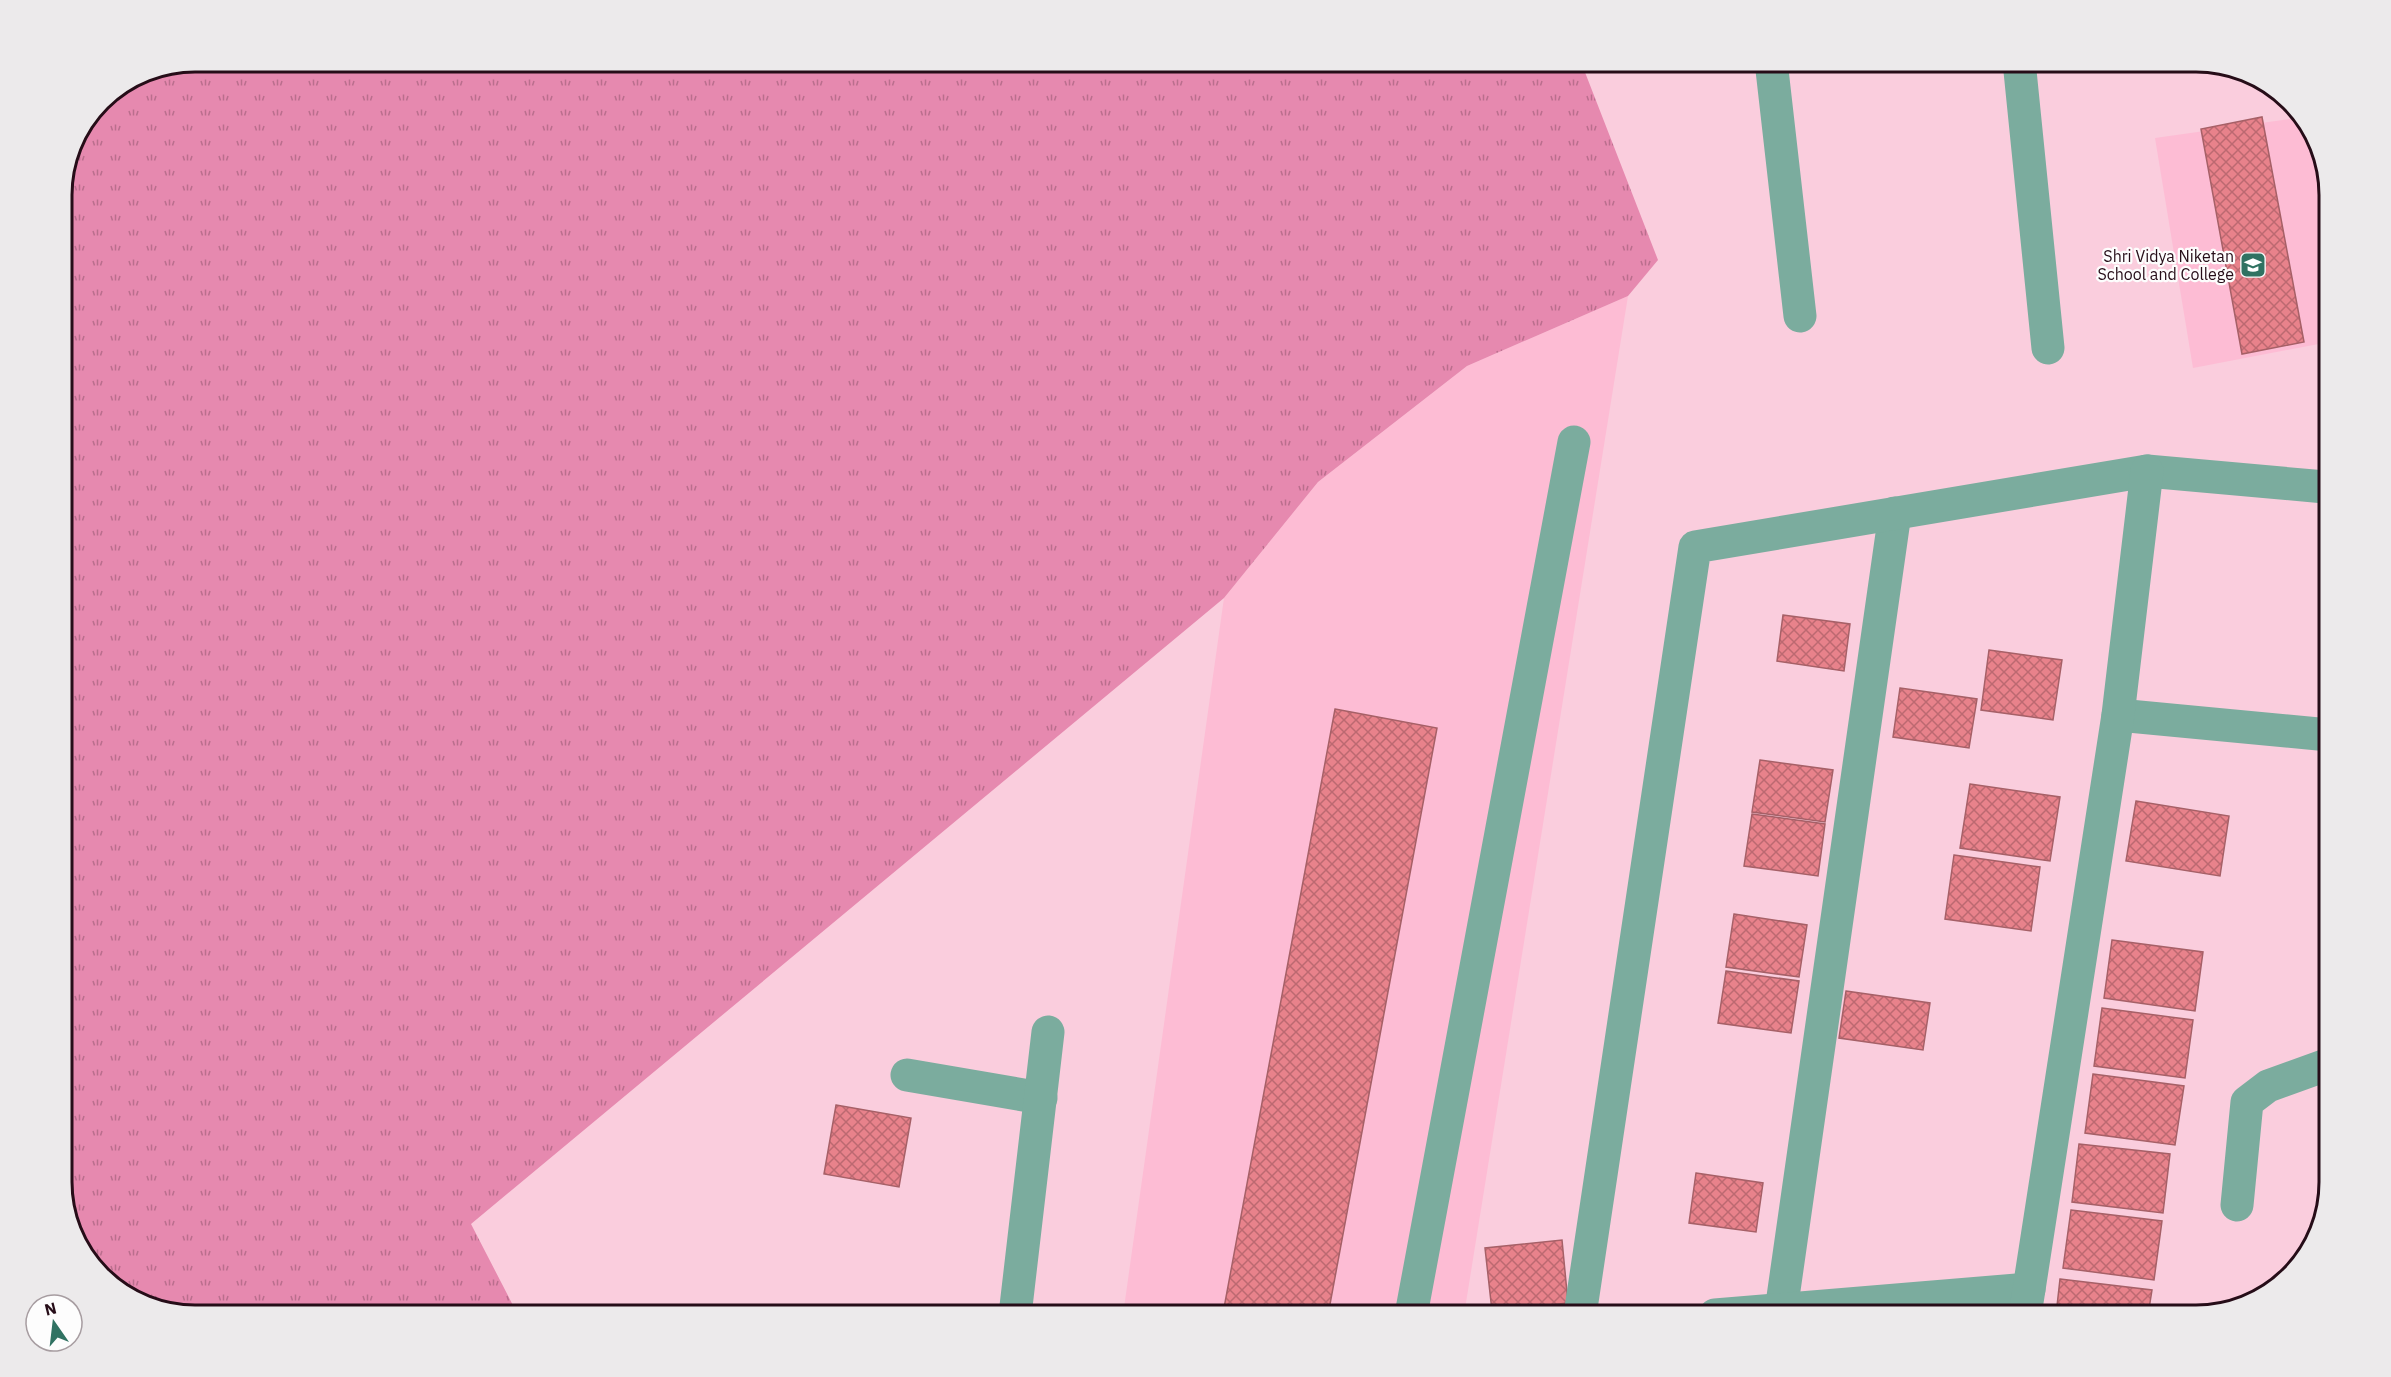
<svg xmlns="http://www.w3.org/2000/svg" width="2391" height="1377" viewBox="0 0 2391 1377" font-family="'IBM Plex Sans',sans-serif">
	<defs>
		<pattern id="grass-tufts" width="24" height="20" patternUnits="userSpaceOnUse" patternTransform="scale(1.5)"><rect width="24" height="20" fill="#e689af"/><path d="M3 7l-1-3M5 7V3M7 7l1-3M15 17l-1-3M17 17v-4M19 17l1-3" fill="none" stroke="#ba6e8d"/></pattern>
		<pattern id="building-cross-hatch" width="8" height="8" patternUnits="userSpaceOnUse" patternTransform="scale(1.5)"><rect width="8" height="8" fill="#e8828b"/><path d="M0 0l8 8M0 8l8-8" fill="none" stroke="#bc6971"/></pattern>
	</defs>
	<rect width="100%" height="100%" fill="#facddd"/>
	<g fill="#fdbcd4">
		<polygon points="2303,117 2307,121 2329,187 2329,342 2193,368 2155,138"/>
		<polygon points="1628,296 1464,1315 1123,1315 1224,598 1318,482 1467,366"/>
	</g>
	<polygon fill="url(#grass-tufts)" points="195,62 1581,62 1658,260 1628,296 1467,366 1318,482 1224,598 471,1224 518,1315 195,1315 129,1298 80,1249 62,1190 62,187 72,144 101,100 144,72"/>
	<g fill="url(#building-cross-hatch)" stroke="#a66067" stroke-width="1.5">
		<polygon points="2262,117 2304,342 2242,354 2201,129"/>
		<polygon points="1783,615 1850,624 1844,671 1777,661"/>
		<polygon points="1989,650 2062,660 2053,720 1981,710"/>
		<polygon points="1900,688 1977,699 1969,748 1893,737"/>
		<polygon points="1335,709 1437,728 1328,1315 1267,1315 1224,1308"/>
		<polygon points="1760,760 1833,770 1825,822 1752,812"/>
		<polygon points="1970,784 2060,797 2050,861 1960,848"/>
		<polygon points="2136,801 2229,816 2220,876 2126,861"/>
		<polygon points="1752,814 1825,824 1818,876 1744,866"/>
		<polygon points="1954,855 2040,867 2031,931 1945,919"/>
		<polygon points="1734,914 1807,925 1799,977 1726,967"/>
		<polygon points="2112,940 2203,952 2195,1011 2104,998"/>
		<polygon points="1726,971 1799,981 1791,1033 1718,1023"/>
		<polygon points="1846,991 1930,1003 1923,1050 1839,1038"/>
		<polygon points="2102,1008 2193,1020 2185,1078 2094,1066"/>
		<polygon points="2093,1074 2184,1086 2175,1145 2085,1133"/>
		<polygon points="836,1105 911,1118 899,1187 824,1174"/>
		<polygon points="2079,1144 2170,1154 2163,1213 2072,1202"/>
		<polygon points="1696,1173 1763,1183 1756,1232 1689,1223"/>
		<polygon points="2071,1210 2162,1221 2154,1280 2063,1268"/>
		<polygon points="1562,1240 1568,1303 1492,1311 1485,1248"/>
		<polygon points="2060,1279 2152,1290 2148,1315 2056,1315"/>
		<polygon points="1545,1312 1546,1315 1507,1315"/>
	</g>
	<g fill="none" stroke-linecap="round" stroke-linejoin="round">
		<g stroke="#7bac9e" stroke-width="33">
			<polyline points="1771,61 1800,316"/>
			<polyline points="2019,61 2048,348"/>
			<polyline points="2118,715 2329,735"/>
			<polyline points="907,1075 1041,1098"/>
			<polyline points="2237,1205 2247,1102 2268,1086 2329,1064"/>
			<polyline points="1781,1311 1895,513"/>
			<polyline points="1015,1315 1048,1032"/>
			<polyline points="1411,1315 1574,442"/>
			<polyline points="1580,1315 1695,547 2147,471 2325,487"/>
			<polyline points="1715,1315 2029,1289"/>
			<polyline points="2025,1315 2118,715 2147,471"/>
		</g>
	</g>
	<defs>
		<g id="university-square" transform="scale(1.35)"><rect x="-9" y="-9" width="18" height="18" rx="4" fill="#307262" stroke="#fdfdfd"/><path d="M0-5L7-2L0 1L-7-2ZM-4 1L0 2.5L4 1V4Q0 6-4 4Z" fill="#fff"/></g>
	</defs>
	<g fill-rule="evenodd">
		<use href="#university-square" x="2253" y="265"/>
	</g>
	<g text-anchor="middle" stroke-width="4.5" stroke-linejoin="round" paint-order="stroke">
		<g font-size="16" fill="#260d18" stroke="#fdfdfd" text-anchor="end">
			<text x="2234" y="262">Shri Vidya Niketan<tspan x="2234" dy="18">School and College</tspan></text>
		</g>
	</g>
	<path d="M0 0H2391V1377H0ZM195 72H2196A123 123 0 0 1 2319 195V1182A123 123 0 0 1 2196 1305H195A123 123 0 0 1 72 1182V195A123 123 0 0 1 195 72Z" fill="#eceaeb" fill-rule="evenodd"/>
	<path fill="none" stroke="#260d18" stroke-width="3" d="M195 72H2196A123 123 0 0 1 2319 195V1182A123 123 0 0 1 2196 1305H195A123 123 0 0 1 72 1182V195A123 123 0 0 1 195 72Z"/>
	<g transform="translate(54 1323) rotate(346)"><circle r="28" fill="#fdfdfd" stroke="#a79da1" stroke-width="1.5"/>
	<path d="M0-4.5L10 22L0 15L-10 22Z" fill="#307262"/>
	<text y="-9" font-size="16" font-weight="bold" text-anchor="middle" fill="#260d18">N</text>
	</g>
</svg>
